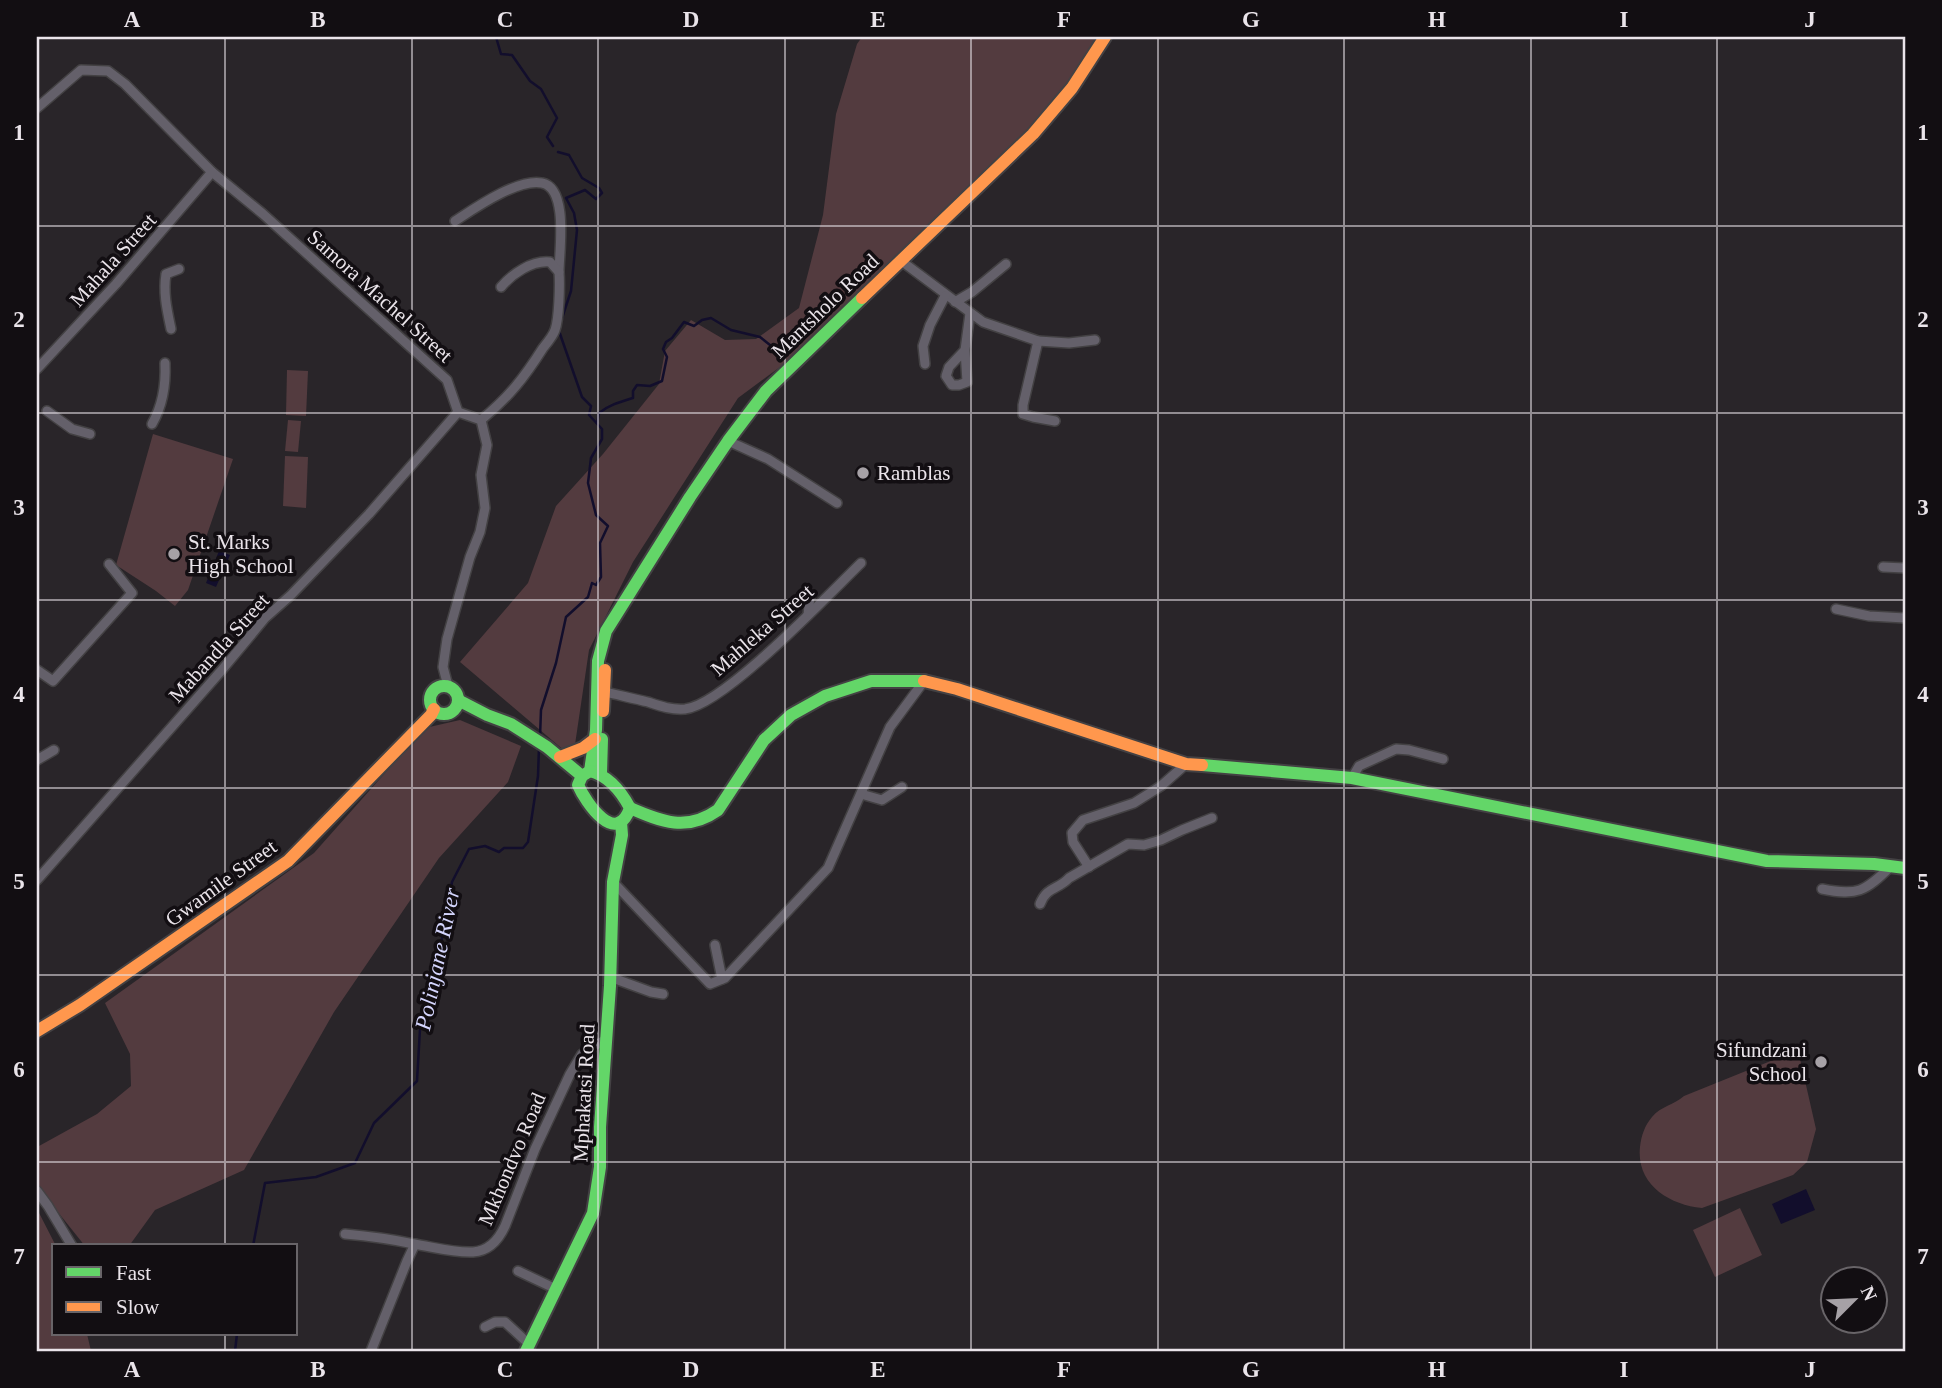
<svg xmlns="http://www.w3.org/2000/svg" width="1942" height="1388" viewBox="0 0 1942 1388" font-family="Georgia,serif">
	<rect width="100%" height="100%" fill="#292529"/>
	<g fill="#533b3f">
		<polygon points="862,37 1105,37 1072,88 829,331 738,398 633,562 589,650 573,758 460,662 528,583 556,506 603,454 659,384 665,351 691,320 725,340 756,339 799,308 823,215 836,114 857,44"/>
		<polygon points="287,370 308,371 306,416 286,415"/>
		<polygon points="288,420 301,421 298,452 285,451"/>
		<polygon points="153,434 233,459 188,590 175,606 156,591 116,565"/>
		<polygon points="285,456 308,457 306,508 283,506"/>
		<polygon points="460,720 521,746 508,782 439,858 334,1012 244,1170 155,1210 129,1246 85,1246 37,1186 37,1152 39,1146 97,1114 131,1086 130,1054 105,1003 314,853 425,728"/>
		<path d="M 1798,1050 L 1816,1129 L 1807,1162 L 1793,1175 L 1702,1208 C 1669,1205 1636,1184 1640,1147 C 1641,1136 1645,1125 1652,1117 C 1661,1106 1674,1105 1684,1096 Z"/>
		<polygon points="1740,1208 1762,1255 1715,1277 1693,1230"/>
		<polygon points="37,1209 56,1246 54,1246 54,1334 87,1334 91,1351 37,1351"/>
	</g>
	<g fill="#120e2c">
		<polygon points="219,551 230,555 216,587 206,583"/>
		<polygon points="1806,1189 1815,1210 1781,1224 1772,1204"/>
	</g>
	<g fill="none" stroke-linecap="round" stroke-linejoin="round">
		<g stroke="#120e2c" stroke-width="2.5">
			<polyline points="496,37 501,54 512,55 530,81 541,89 557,118 547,137 553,146"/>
			<polyline points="558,152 569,155 582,178 599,188 602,193 596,199 585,190 566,198 574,213 577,230 571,291 560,324"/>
			<path d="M 597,423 L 599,413 C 609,405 620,402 633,398 L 633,391 L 637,385 L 650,386 L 662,381 L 667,357 L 663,349 L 666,342 L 672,338 L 684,322 L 694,326 L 702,320 L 711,318 L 731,330 L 760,337 L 775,349 L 784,344 L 789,345 L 794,342 L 791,336 L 793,335 L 795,338"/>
			<polyline points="540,737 541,710 556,663 566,617 588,597 592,583 596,585 601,577 600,543 608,526 596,515 588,483 591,458 602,439 602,429 589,415 591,406 582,397 559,331"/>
			<polyline points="253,1246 265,1183 316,1177 355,1163 374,1123 417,1081 420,1029 439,955 452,882 469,849 485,846 499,852 504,848 523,848 528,842 538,776 539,747"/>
			<polyline points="235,1351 237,1334"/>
		</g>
		<g stroke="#434143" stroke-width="12">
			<g id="street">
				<polyline points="37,108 81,70 108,71 125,84 212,172 263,214 447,380 458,412 481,420 487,445 481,475 485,508 480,532 470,557 447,639 443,667 448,686"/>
				<path d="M 455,221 C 475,208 518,178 542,183 C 569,188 559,253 559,272 C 560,285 559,319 555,330 C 553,336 547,343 543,348 C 524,378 509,397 481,420"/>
				<polyline points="900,260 983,322 1038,341 1023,405 1023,414 1033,417 1055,421"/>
				<path d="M 501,287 C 512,274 532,260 550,262 L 559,272"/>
				<polyline points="955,302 972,292 1006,264"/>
				<path d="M 171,329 C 167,310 163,293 166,274 L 179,269"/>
				<polyline points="1038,341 1069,343 1095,340"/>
				<polyline points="965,350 967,382 959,385 952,385 946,376 949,367 965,350 970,313"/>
				<polyline points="925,364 923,346 930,325 945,296"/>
				<polyline points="37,369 116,284 212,172"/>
				<polyline points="47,411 72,429 90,434"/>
				<path d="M 152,424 C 163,405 166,385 165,363"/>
				<polyline points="728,441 768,459 837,503"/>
				<polyline points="1883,567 1905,568"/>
				<polyline points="1836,609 1869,616 1905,618"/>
				<polyline points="808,615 810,596"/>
				<polyline points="37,670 53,681 132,593 109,564"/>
				<path d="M 601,691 C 617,695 632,698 648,702 C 660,706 671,710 685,709 C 724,705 829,594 861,563"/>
				<polyline points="37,760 54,750"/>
				<polyline points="1352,778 1359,766 1396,749 1409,750 1443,759"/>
				<polyline points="861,794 882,800 902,787"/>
				<polyline points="1089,867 1073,842 1072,833 1083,820 1134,803 1161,786 1186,764"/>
				<polyline points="37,880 221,671 265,618 291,595 369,514 458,412"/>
				<polyline points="613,882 710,984 725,978 828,868 890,727 924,681"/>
				<path d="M 1822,889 C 1857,896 1865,892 1891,866"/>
				<path d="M 1040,904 C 1047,886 1058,890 1069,878 L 1128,844 L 1144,845 L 1161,840 L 1182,830 L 1212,818"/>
				<polyline points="715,945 722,979"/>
				<polyline points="610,977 651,992 663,994"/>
				<polyline points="37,1191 48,1206 72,1246"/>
				<path d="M 345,1234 C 368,1236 391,1239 414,1244 C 433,1247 454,1253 473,1252 C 489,1251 499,1239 505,1226 L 535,1149 L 570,1074 L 582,1054 L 606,1039"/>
				<polyline points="518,1271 556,1289"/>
				<polyline points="485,1327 495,1322 505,1322 530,1345"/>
				<polyline points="371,1351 407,1261 415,1244"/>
			</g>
		</g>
		<g stroke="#434143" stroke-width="16">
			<g id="fast">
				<circle cx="444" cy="700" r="14"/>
				<polyline points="458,700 487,715 511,724 547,747 582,776"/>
				<polyline points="1202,765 1352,778 1767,861 1874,864 1905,868"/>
				<polyline points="590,771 596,730 598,661 606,631 690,497 728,441 766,391 862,298"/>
				<path d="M 590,771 C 609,776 621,791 630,808 C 616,847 586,803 578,785 L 582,776 Z"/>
				<polyline points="601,774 602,739"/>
				<path d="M 630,808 C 662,822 687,832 718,810 L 764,740 L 791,715 L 825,696 L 871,681 L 924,681"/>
				<polyline points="526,1351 593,1213 600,1167 600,1127 610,986 613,882 622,835 621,822"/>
			</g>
		</g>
		<g stroke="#434143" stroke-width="16">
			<g id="slow">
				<polyline points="862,298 1033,134 1072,88 1105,37"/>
				<polyline points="924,681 957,689 1186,764 1202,765"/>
				<polyline points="603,711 605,670"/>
				<polyline points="560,757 583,748 595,739"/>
				<polyline points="37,1031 80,1005 288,861 431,715 434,709"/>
			</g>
		</g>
		<use href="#street" stroke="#64606a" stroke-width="9"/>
		<use href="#fast" stroke="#63d668" stroke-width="12"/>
		<use href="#slow" stroke="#ff974d" stroke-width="12"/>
	</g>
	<path fill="none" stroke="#eae4ea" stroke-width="2" stroke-opacity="0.55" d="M 225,37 L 225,1246M 412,37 L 412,1351M 598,37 L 598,1351M 785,37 L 785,1351M 971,37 L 971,1351M 1158,37 L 1158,1351M 1344,37 L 1344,1351M 1531,37 L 1531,1351M 1717,37 L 1717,1351M 37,226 L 1905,226M 37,413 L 1905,413M 37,600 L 1905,600M 37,788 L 1905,788M 37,975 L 1905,975M 37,1162 L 1905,1162M 225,1334 L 225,1351"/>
	<g fill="#a6a1a6" stroke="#120e12" stroke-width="2.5">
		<circle cx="863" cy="473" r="7"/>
		<circle cx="174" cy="554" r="7"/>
		<circle cx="1821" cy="1062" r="7"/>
	</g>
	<g text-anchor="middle" stroke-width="7" stroke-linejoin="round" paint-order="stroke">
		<g font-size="21" fill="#eae4ea" stroke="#120e12">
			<text transform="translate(113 260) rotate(-48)" y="7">Mahala Street</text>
			<text transform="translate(380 296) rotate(42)" y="7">Samora Machel Street</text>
			<text transform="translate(825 306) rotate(-44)" y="7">Mantsholo Road</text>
			<text transform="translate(762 630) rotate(-41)" y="7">Mahleka Street</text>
			<text transform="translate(219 648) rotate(-48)" y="7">Mabandla Street</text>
			<text transform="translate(221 883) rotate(-36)" y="7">Gwamile Street</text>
			<text transform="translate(584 1093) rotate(-87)" y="7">Mphakatsi Road</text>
			<text transform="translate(512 1159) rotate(-67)" y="7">Mkhondvo Road</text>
		</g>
		<g font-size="21" fill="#eae4ea" stroke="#120e12" text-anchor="start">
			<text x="877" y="480">Ramblas</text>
			<text x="188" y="549">St. Marks<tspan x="188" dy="24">High School</tspan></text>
			<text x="1807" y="1057" text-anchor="end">Sifundzani<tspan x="1807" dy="24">School</tspan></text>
		</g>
		<g font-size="23" font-style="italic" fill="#d4d5fd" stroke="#120e12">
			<text transform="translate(437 959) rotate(-78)" y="8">Polinjane River</text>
		</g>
	</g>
	<rect width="1942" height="1388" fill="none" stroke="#120e12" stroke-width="77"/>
	<rect x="52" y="1244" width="245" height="91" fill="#120e12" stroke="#686468" stroke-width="2"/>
	<rect x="66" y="1267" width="35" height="10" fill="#63d668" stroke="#686468" stroke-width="2"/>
	<text x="116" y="1280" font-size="21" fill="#eae4ea">Fast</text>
	<rect x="66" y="1302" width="35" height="10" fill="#ff974d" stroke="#686468" stroke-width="2"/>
	<text x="116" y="1314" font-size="21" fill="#eae4ea">Slow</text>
	<g transform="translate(1854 1300) rotate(66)"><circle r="33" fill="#120e12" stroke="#686468" stroke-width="2"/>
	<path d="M0-5L12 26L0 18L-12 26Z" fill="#a6a1a6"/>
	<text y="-10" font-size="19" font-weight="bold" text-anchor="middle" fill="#eae4ea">N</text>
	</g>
	<rect x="38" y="38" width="1866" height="1312" fill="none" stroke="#eae4ea" stroke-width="2.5"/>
	<g font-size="23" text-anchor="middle" font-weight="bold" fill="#eae4ea">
		<text x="132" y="27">A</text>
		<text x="318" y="27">B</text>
		<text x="505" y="27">C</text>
		<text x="691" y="27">D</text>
		<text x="878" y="27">E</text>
		<text x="1064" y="27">F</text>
		<text x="1251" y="27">G</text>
		<text x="1437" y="27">H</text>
		<text x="1624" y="27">I</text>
		<text x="1810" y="27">J</text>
		<text x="19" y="140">1</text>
		<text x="1923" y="140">1</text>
		<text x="19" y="327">2</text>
		<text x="1923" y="327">2</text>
		<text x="19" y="515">3</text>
		<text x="1923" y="515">3</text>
		<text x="19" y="702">4</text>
		<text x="1923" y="702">4</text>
		<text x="19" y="889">5</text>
		<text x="1923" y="889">5</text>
		<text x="19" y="1077">6</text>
		<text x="1923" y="1077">6</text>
		<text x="19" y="1264">7</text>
		<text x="1923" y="1264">7</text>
		<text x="132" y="1377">A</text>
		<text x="318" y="1377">B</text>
		<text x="505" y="1377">C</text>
		<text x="691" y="1377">D</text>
		<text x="878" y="1377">E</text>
		<text x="1064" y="1377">F</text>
		<text x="1251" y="1377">G</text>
		<text x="1437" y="1377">H</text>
		<text x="1624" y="1377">I</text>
		<text x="1810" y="1377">J</text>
	</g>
</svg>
